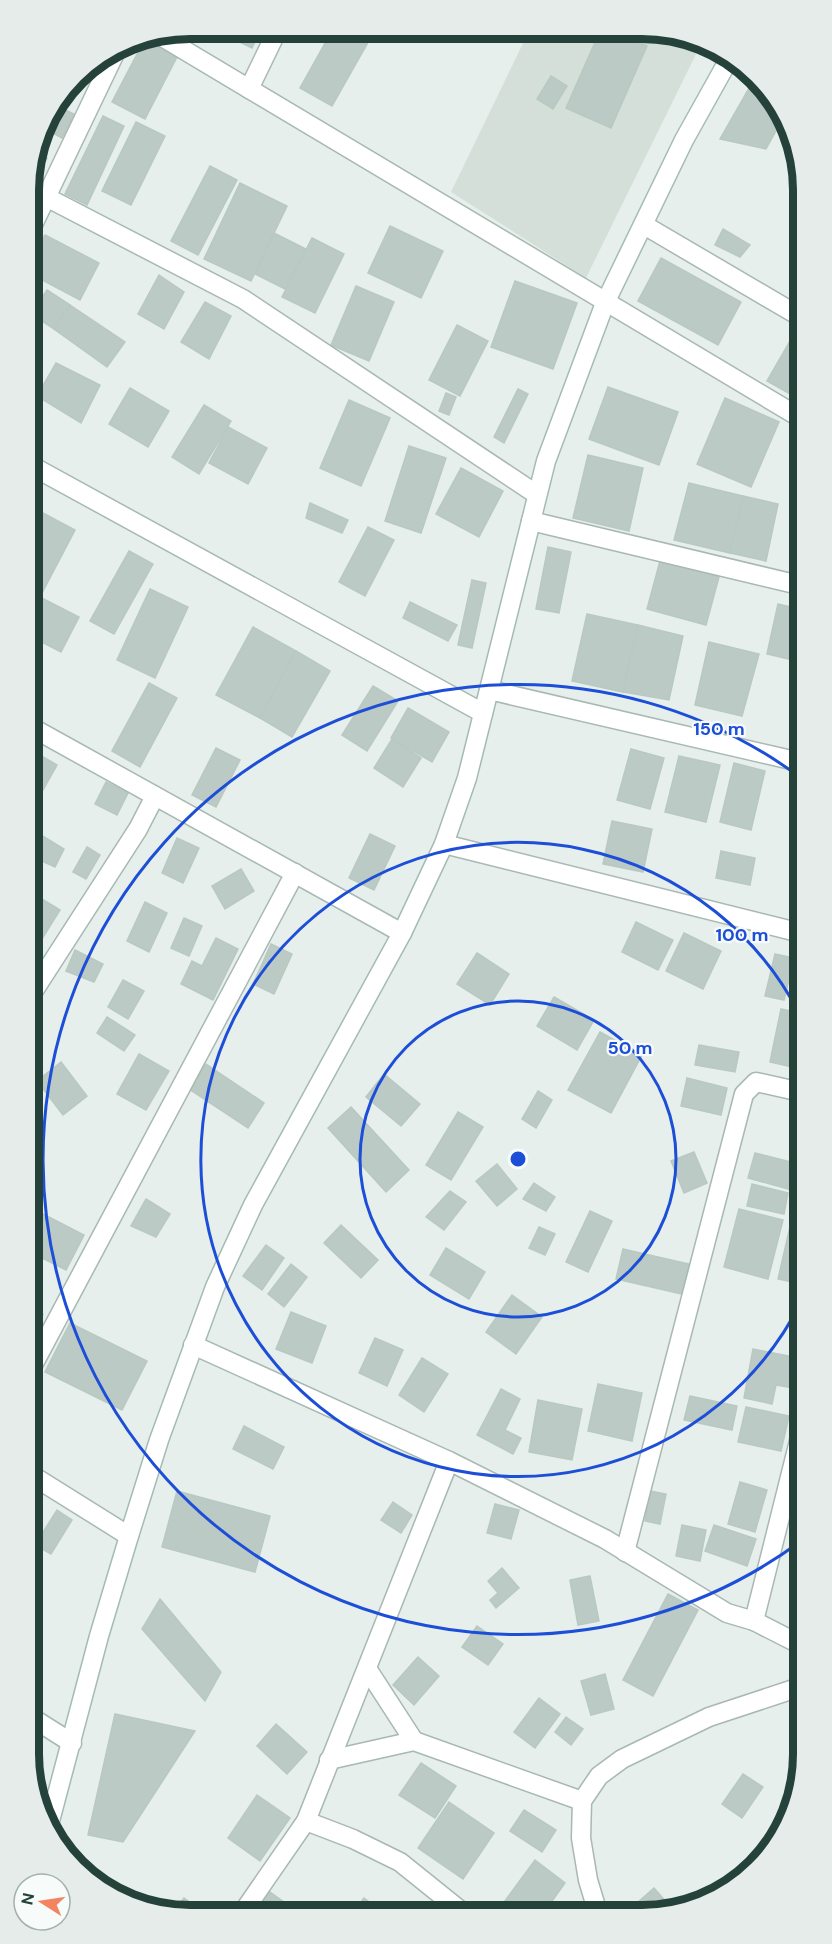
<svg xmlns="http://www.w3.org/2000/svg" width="832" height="1944" viewBox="0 0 832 1944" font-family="'DM Sans',sans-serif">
	<rect width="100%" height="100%" fill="#e6efeb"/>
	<polygon fill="#d4dfda" points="529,31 673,32 700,46 586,278 451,192"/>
	<g fill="#bbcac4" stroke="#b8c9c2" stroke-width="1.5">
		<polygon points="213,29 261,29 252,48"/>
		<polygon points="333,29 375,30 332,106 300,88"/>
		<polygon points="600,31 613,31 647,46 611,128 566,108"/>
		<polygon points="146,37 179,53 145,119 112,102"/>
		<polygon points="86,67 70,99 63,96 83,69"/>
		<polygon points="551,76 567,86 553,109 537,99"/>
		<polygon points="756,76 782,120 766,149 720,139"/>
		<polygon points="55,105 74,114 62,138 43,128 45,118"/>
		<polygon points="103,116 124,126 87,205 65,194"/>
		<polygon points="136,122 165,136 131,205 102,191"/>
		<polygon points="36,152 47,158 30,193 29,179"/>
		<polygon points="210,166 237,180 198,255 171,241"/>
		<polygon points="240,183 287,206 251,281 204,259"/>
		<polygon points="390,226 443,251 421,298 368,273"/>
		<polygon points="723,229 750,245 740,257 715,245"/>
		<polygon points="274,233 306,249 287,290 255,274"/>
		<polygon points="45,235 99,263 80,300 29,273 29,266"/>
		<polygon points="312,238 344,254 315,313 282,297"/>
		<polygon points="661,258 741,302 718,345 638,301"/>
		<polygon points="159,275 184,292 164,329 138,314"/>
		<polygon points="515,281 577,303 553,369 491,347"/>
		<polygon points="356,286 394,302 369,361 331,345"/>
		<polygon points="47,290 70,305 54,329 31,314"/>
		<polygon points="205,302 231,316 209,359 181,342"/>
		<polygon points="70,305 125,342 107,367 54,329"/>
		<polygon points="457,325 488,341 460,396 429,380"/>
		<polygon points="29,330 39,335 29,353"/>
		<polygon points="794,334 799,337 799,399 767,381"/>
		<polygon points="56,363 100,385 81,423 37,396"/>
		<polygon points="608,387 678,412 659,465 589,439"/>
		<polygon points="130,388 169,411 148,447 109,424"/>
		<polygon points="518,389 528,394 504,443 494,437"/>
		<polygon points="446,393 456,397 449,415 439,411"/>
		<polygon points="725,398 779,422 751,487 697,464"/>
		<polygon points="349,400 390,418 361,486 320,468"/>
		<polygon points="204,405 231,421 199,474 172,457"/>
		<polygon points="228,427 267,448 248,484 209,463"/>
		<polygon points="409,446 446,458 421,533 385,521"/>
		<polygon points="588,455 643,468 629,531 573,518"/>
		<polygon points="461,468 503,491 479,537 436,514"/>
		<polygon points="689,483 743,496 730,553 674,540"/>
		<polygon points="743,496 778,504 766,561 730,553"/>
		<polygon points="310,503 348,520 342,533 306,518"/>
		<polygon points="30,506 75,530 42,593 30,587"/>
		<polygon points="368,527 394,540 365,596 339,582"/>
		<polygon points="799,543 799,568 792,566"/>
		<polygon points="548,547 571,552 559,613 536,609"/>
		<polygon points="129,551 153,564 114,634 90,621"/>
		<polygon points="660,561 719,577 706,625 647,609"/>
		<polygon points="472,580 486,583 472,648 458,645"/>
		<polygon points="150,589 188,607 155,678 117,660"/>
		<polygon points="30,592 79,617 61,652 30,636"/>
		<polygon points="410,602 457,625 448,641 403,618"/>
		<polygon points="778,604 800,609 800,632 793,660 767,654"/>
		<polygon points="587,614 638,625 623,692 572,681"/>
		<polygon points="638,625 683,636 669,700 623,692"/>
		<polygon points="253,627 296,651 260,718 216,695"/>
		<polygon points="709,642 759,654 742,716 695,705"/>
		<polygon points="296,651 330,671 292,737 260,718"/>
		<polygon points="149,683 177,698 140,767 112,751"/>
		<polygon points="373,686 398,701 367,751 342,735"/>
		<polygon points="408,708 449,732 432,762 391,738"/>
		<polygon points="392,739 421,758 403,787 374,768"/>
		<polygon points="216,748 240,760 216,807 192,795"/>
		<polygon points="631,749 664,758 650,809 617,800"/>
		<polygon points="31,750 57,765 43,790 31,783"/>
		<polygon points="679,756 720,765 706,822 665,812"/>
		<polygon points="734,763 765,771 751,830 720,822"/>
		<polygon points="106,782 128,793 117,815 95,804"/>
		<polygon points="612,821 652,829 643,872 603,864"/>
		<polygon points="31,829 64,849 55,867 31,856"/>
		<polygon points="370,834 395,846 374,890 349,878"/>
		<polygon points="177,838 199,848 183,883 162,873"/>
		<polygon points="87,847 100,855 86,879 73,872"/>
		<polygon points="721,851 755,858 750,885 716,878"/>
		<polygon points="241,869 254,891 225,909 212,886"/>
		<polygon points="37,896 60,910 42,939 31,933 31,905"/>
		<polygon points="145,902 167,913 149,952 127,941"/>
		<polygon points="184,918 202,926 189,956 171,948"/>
		<polygon points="636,922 673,940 658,970 622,952"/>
		<polygon points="684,933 721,951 703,989 666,971"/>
		<polygon points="216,938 238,949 213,1000 181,984 192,961 202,966"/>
		<polygon points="271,944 292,954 274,994 253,984"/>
		<polygon points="75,950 103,964 94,982 66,971"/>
		<polygon points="477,953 509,974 490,1005 457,984"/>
		<polygon points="775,954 794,958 784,1000 765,996"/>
		<polygon points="123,980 144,991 128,1019 108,1007"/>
		<polygon points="554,997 594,1020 577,1050 537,1026"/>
		<polygon points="781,1009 801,1013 801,1069 770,1062"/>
		<polygon points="107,1017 135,1035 124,1051 97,1033"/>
		<polygon points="600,1032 642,1055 611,1113 568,1090"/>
		<polygon points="699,1045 739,1052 735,1072 695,1065"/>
		<polygon points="139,1054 169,1071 146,1110 117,1094"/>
		<polygon points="61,1062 87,1096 63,1115 37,1081"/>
		<polygon points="206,1064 264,1103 248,1128 189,1089"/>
		<polygon points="384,1074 420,1104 401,1126 366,1097"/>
		<polygon points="687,1078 727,1088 721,1115 681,1106"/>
		<polygon points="538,1091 552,1100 536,1128 522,1119"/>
		<polygon points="351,1107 409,1170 386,1192 328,1128"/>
		<polygon points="458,1112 483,1127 451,1180 426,1165"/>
		<polygon points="694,1152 707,1183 684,1193 671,1161"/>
		<polygon points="755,1153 799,1164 792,1190 748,1178"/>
		<polygon points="497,1164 517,1189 497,1206 476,1181"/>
		<polygon points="801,1179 802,1284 778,1279"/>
		<polygon points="534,1183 555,1197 546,1211 523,1199"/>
		<polygon points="752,1184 788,1193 784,1214 747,1206"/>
		<polygon points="450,1191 466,1202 444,1230 426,1217"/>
		<polygon points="146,1199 170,1214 156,1237 131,1226"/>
		<polygon points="739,1209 783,1220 768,1279 724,1267"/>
		<polygon points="590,1211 612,1221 588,1272 566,1262"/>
		<polygon points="41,1213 84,1235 66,1270 32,1253 32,1230"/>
		<polygon points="341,1225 378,1260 361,1278 324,1243"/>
		<polygon points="539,1227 555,1234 545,1255 529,1248"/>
		<polygon points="266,1245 284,1258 262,1290 243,1276"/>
		<polygon points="446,1248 485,1272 469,1299 430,1275"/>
		<polygon points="623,1249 689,1264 682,1294 616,1279"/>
		<polygon points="291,1264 307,1277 284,1307 268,1294"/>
		<polygon points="512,1295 542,1317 516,1354 486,1332"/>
		<polygon points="32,1309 43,1314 32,1336"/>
		<polygon points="291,1312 326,1326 312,1363 276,1349"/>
		<polygon points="70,1323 147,1361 122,1410 45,1372"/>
		<polygon points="375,1338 403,1350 387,1386 359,1373"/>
		<polygon points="753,1349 799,1358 793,1388 776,1385 772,1404 744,1398"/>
		<polygon points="422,1358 448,1374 424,1412 399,1395"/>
		<polygon points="598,1384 642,1393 632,1441 588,1431"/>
		<polygon points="501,1389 520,1399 505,1430 521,1438 513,1454 477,1435"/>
		<polygon points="690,1396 737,1406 732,1430 684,1420"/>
		<polygon points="538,1400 582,1409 572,1460 529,1452"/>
		<polygon points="746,1407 789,1416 781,1451 738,1442"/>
		<polygon points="244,1426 284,1447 273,1469 233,1449"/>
		<polygon points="740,1482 767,1490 755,1532 728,1524"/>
		<polygon points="177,1491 270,1516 255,1572 162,1547"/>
		<polygon points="650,1491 666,1494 660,1524 645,1521"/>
		<polygon points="393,1502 412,1515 401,1533 381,1520"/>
		<polygon points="495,1504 519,1510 511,1539 487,1533"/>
		<polygon points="57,1510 72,1520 51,1554 35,1545"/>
		<polygon points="682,1525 706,1530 700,1561 676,1556"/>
		<polygon points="714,1525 756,1539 747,1566 705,1551"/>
		<polygon points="502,1568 519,1588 496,1608 490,1600 498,1593 488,1581"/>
		<polygon points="590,1576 599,1621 578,1625 570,1580"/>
		<polygon points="668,1594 698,1610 653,1696 623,1680"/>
		<polygon points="160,1599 221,1672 205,1701 142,1629"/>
		<polygon points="477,1626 503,1644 488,1665 462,1647"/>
		<polygon points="418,1657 439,1676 414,1705 393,1685"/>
		<polygon points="605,1674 614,1709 591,1715 581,1681"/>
		<polygon points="539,1698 560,1714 535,1748 514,1732"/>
		<polygon points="115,1714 195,1731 123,1842 88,1835"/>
		<polygon points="566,1717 583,1729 571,1745 555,1732"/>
		<polygon points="276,1724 307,1752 287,1774 257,1746"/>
		<polygon points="421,1763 456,1786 435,1818 399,1795"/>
		<polygon points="743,1774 763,1787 742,1818 722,1804"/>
		<polygon points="257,1795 290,1818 260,1861 228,1838"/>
		<polygon points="449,1802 494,1833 463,1879 418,1848"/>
		<polygon points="524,1810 556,1830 542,1852 510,1831"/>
		<polygon points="535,1860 565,1883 545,1911 501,1911 499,1909"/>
		<polygon points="654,1888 673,1910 629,1910"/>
		<polygon points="270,1892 298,1912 255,1912"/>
		<polygon points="184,1898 204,1912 173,1912"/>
		<polygon points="364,1898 381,1911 353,1912"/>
	</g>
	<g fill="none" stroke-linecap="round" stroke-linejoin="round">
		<g stroke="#a8b8b2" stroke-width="21">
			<g id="minor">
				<polyline points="159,35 799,417"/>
				<polyline points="249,89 278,29"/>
				<polyline points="46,197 243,299 536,494"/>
				<polyline points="644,225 799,316"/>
				<polyline points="29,233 118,47"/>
				<polyline points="531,521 799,585"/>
				<polyline points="489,690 800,762"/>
				<polyline points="31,727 402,933"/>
				<polyline points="444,844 801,933"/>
				<polyline points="31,995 138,829 155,796"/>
				<polyline points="193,1345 449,1461 605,1539 727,1613 754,1621 803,1646"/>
				<polyline points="33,1365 295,873"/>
				<polyline points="33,1476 129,1536"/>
				<polyline points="625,1552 744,1094 756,1082 801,1092"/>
				<polyline points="754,1621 802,1429"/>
				<polyline points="368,1670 414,1741"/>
				<polyline points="34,1719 72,1743"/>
				<polyline points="329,1760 414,1741 582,1801"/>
				<polyline points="306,1821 353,1839 400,1862 461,1911"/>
				<polyline points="597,1910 588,1880 581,1838 582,1801 599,1776 622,1759 709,1717 803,1686"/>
				<polyline points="243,1912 306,1821 449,1461"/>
			</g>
		</g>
		<g stroke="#a8b8b2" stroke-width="21">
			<polyline id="tertiary" points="30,465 483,713"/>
		</g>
		<g stroke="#a4bbb3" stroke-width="21">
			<polyline id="secondary" points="50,1821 99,1636 129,1536 159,1440 215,1287 253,1205 402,933 444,844 467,778 546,461 605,303 684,140 728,61"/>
		</g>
		<use href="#minor" stroke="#fff" stroke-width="18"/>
		<use href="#tertiary" stroke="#fff" stroke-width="18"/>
		<use href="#secondary" stroke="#fff" stroke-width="18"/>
	</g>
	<g fill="none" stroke="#1d4ed8" stroke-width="3">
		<circle cx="518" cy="1159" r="158"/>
		<path d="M802 1300A317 317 0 1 1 800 1015"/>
		<path d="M801 1541A475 475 0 1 1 797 775"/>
	</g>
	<path d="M0 0H832V1944H0ZM190 39H642A151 151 0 0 1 793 190V1754A151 151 0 0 1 642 1905H190A151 151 0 0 1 39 1754V190A151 151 0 0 1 190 39Z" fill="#e6ecea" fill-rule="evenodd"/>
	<path fill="none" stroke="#24423a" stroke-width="8" d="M190 39H642A151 151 0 0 1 793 190V1754A151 151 0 0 1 642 1905H190A151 151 0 0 1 39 1754V190A151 151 0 0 1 190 39Z"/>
	<circle cx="518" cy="1159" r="9" fill="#1d4ed8" stroke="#f7fbf9" stroke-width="3"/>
	<g font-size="18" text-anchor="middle" font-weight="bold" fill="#1d4ed8" stroke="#f7fbf9" stroke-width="4.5" stroke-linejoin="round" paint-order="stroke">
		<text x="719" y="735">150 m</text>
		<text x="742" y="941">100 m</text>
		<text x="630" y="1054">50 m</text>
	</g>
	<g transform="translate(42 1902) rotate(282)"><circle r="28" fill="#f7fbf9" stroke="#a3b1ad" stroke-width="1.5"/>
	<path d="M0-4.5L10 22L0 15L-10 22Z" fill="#f4845f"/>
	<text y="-9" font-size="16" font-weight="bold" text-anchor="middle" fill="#24423a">N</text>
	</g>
</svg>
